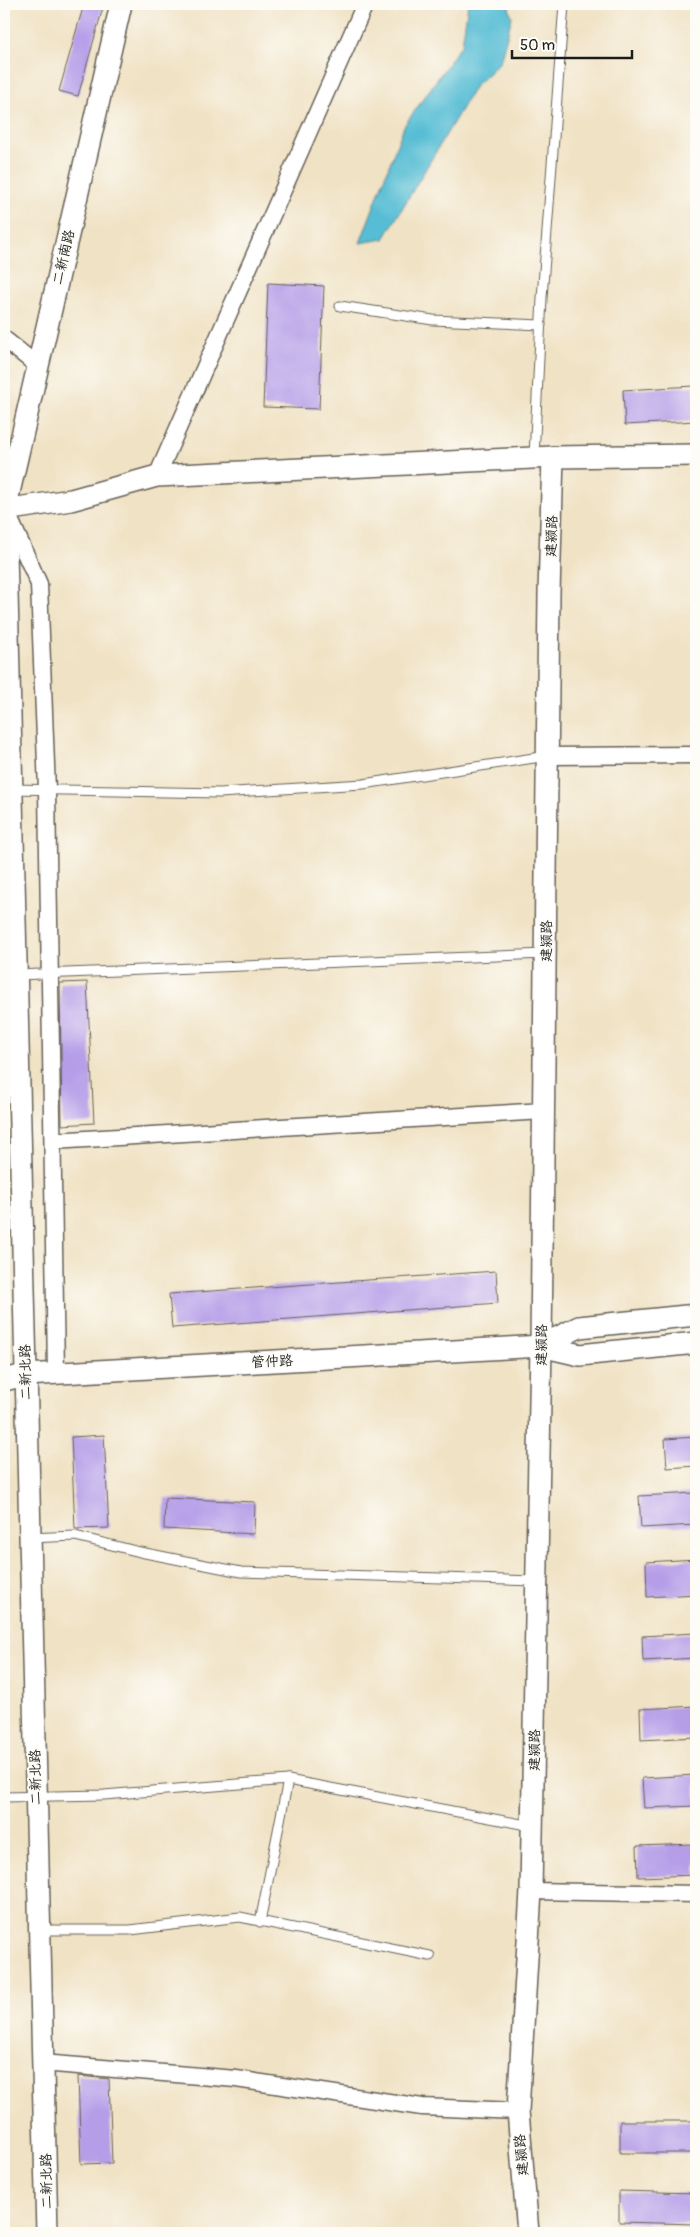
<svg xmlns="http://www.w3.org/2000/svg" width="700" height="2237" viewBox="0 0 700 2237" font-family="Pangolin,'LXGW WenKai TC',sans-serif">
	<rect width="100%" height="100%" fill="#fdfcf7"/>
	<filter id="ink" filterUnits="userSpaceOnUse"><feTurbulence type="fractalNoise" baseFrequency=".02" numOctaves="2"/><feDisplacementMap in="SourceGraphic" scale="10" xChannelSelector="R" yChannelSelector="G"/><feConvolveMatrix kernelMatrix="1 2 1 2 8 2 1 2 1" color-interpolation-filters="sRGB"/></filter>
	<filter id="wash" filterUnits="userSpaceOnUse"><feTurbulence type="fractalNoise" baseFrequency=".0096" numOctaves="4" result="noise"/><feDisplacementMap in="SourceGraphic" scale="20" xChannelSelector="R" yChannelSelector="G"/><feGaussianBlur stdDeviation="1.12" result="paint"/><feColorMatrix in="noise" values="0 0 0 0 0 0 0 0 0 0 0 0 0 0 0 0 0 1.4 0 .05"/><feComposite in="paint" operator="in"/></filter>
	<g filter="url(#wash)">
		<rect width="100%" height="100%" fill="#f0e2c4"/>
		<polygon fill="#56bdd4" stroke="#396c78" points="468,4 508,4 512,17 500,62 475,86 384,239 360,243 404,126 462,44"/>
		<g id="blocks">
			<g fill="#b59de8">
				<polygon points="84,4 104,4 78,96 59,91"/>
				<polygon points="268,283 324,286 319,409 263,407"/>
				<polygon points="694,386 696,421 625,425 623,390"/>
				<polygon points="87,982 94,1123 62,1125 60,983"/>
				<polygon points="496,1271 498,1303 172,1328 169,1294"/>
				<polygon points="104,1435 109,1528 75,1529 71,1437"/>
				<polygon points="696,1437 696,1466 667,1468 665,1439"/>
				<polygon points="696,1493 696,1525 641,1528 639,1496"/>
				<polygon points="165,1498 255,1502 254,1534 164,1529"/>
				<polygon points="696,1559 696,1594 647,1597 646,1562"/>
				<polygon points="696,1633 696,1658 643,1661 642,1636"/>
				<polygon points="696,1706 696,1737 641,1740 640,1709"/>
				<polygon points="696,1775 696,1806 644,1808 642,1778"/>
				<polygon points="696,1844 696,1875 638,1877 637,1846"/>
				<polygon points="78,2076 109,2079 112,2163 81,2164"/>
				<rect x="620" y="2121" width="76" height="32"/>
				<polygon points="619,2191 696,2193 696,2224 619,2222"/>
			</g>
		</g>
	</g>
	<g filter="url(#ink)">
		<use href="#blocks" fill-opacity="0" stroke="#666157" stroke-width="1"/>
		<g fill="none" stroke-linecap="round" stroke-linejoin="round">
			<g stroke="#666157" stroke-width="11">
				<g id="service">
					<polyline points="340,306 433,320 541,325"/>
					<polyline points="534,457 542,298 564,4"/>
					<polyline points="12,789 220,793 363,784 547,756"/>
					<polyline points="16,975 545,954"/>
					<polyline points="29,1538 75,1536 140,1552 241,1572 537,1581"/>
					<polyline points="4,1797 104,1795 288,1780 532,1826"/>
					<polyline points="260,1922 288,1780"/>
					<polyline points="39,1930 130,1930 240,1917 430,1956"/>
				</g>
			</g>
			<g stroke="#666157" stroke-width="19">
				<g id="minor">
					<polyline points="4,339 38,366"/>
					<polyline points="157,476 365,4"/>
					<polyline points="8,515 39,584 47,790 56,1373"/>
					<polyline points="548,756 696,755"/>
					<polyline points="53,1141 544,1111"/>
					<polyline points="531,1891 696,1894"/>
					<polyline points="42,2063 236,2079 422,2107 518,2111"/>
				</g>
			</g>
			<g stroke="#666157" stroke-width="24">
				<g id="tertiary">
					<polyline points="4,510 71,500 157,476 553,457 696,455"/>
					<polyline points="696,1315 579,1327 541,1346 580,1355 696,1343"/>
					<polyline points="4,1380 25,1375 541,1346"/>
					<polyline points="47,2233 5,510 121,4"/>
					<polyline points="528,2233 518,2111 531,1891 541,1346 549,593 553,457"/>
				</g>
			</g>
			<use href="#service" stroke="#fff" stroke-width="9"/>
			<use href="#minor" stroke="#fff" stroke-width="16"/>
			<use href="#tertiary" stroke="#fff" stroke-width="21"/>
		</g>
	</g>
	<g text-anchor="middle" stroke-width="4" stroke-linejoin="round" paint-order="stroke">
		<g font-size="14" fill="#1c1c1c" stroke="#fdfcf7">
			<text transform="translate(63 257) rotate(-77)" y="5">二新南路</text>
			<text transform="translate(551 536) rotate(-88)" y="5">建颍路</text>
			<text transform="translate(546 941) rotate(-89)" y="5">建颍路</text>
			<text transform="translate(541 1345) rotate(-89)" y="5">建颍路</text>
			<text transform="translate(272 1361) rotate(-3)" y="5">管仲路</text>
			<text transform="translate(25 1372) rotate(-91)" y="5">二新北路</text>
			<text transform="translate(534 1750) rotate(-89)" y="5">建颍路</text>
			<text transform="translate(35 1777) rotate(-91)" y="5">二新北路</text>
			<text transform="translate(521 2155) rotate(-95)" y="5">建颍路</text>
			<text transform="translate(46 2181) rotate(-91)" y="5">二新北路</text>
		</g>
	</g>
	<rect width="700" height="2237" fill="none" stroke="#fdfcf7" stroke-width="20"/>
	<path d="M512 50v8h120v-8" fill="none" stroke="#1c1c1c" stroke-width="2.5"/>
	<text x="520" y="50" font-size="15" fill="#1c1c1c" stroke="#fdfcf7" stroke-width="4" paint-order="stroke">50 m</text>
</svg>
